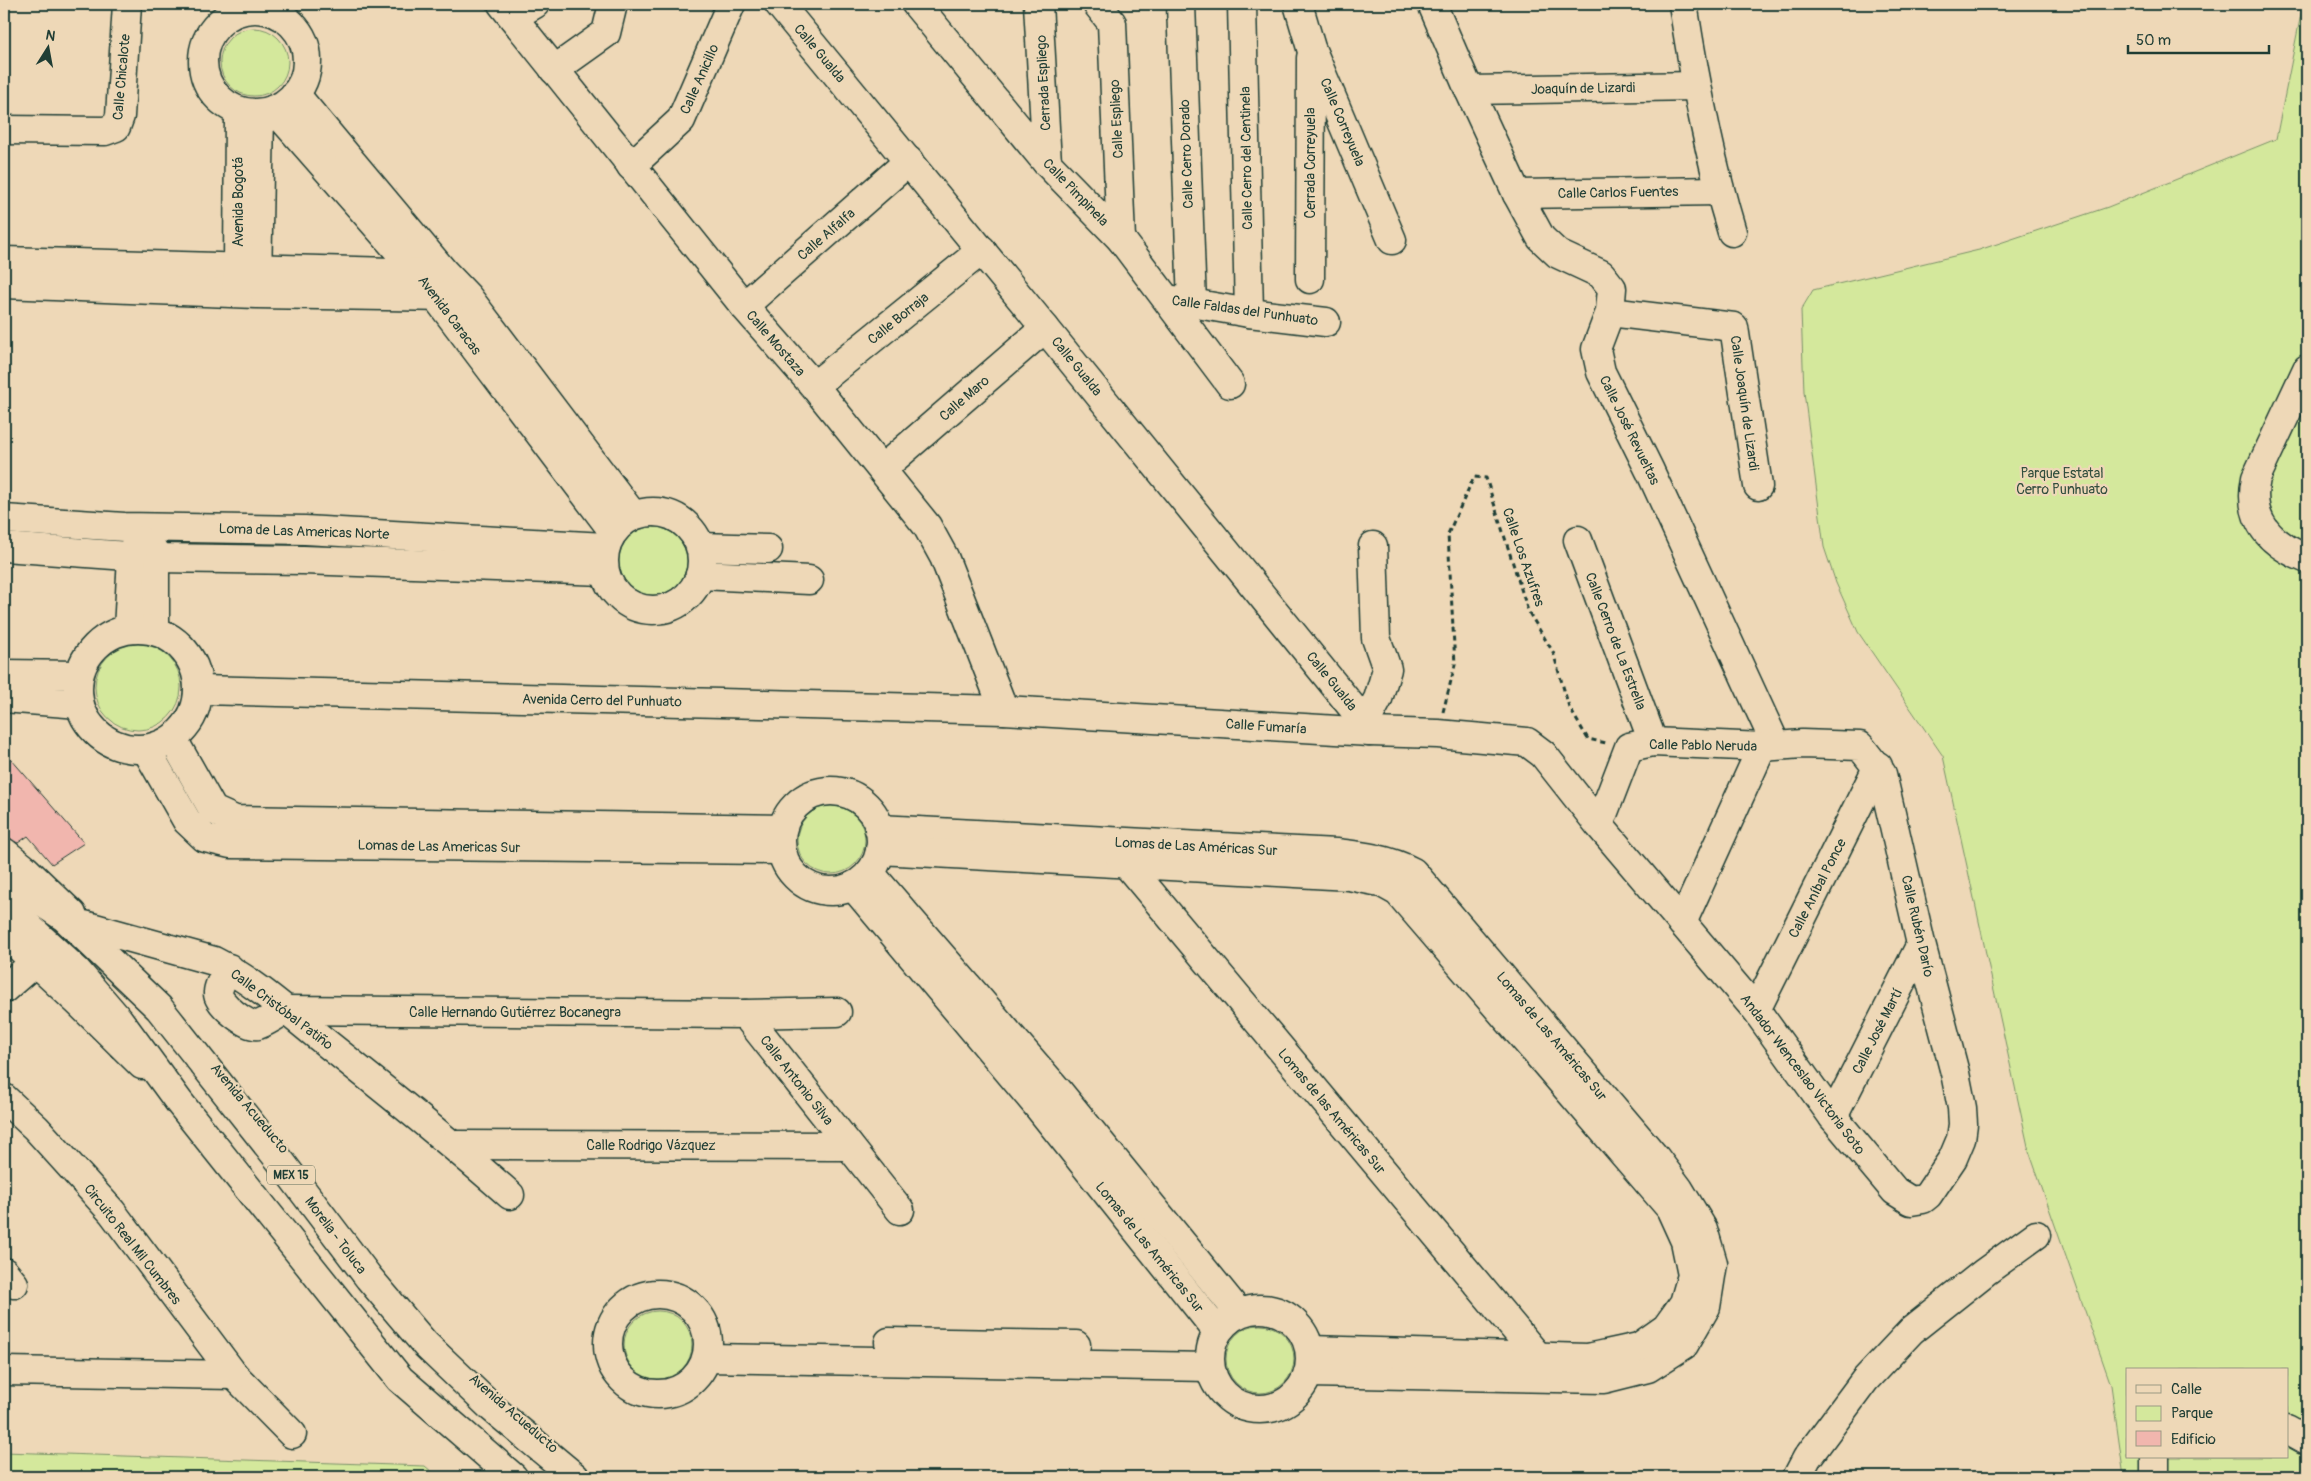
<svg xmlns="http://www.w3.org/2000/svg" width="2311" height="1481" viewBox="0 0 2311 1481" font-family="Pangolin,sans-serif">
	<rect width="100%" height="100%" fill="#eed8b7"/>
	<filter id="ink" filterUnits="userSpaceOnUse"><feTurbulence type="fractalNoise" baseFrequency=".02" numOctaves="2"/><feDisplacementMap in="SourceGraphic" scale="10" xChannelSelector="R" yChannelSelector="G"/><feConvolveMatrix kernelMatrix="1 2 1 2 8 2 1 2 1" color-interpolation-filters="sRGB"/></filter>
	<g filter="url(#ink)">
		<g fill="#d4e89c" stroke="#7a9268" fill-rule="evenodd">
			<path d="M 2303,4 L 2307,4 L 2307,1477 L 2124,1477 L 2111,1385 L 2029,1151 L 1943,756 L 1858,632 L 1836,583 L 1824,547 L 1804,392 L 1801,310 L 1813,290 L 1979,250 L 2108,207 L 2276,139 ZM 2127,1370 L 2287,1370 L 2287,1457 L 2127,1457 Z"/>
			<circle cx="254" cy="62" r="34"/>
			<circle cx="653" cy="561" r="34"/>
			<circle cx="138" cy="687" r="43"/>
			<circle cx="831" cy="840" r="34"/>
			<circle cx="658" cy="1345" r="34"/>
			<circle cx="1260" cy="1359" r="34"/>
			<polygon points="4,1452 425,1466 438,1477 4,1477"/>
		</g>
		<polygon fill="#f1b6ae" stroke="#1f3d34" points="4,751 84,843 52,864 28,836 18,843 4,837"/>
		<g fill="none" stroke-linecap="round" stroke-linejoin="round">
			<g stroke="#1f3d34" stroke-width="31">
				<g id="minor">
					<polyline points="502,4 744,306 814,386 927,526 944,557 1004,710"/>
					<polyline points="779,4 1045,328 1365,723 1370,732"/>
					<polyline points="916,4 1047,163 1121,239 1230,384"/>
					<polyline points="1038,4 1047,163"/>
					<polyline points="1097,4 1112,23 1121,239"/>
					<polyline points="1181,4 1192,304"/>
					<polyline points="1242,4 1249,313"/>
					<polyline points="1298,4 1311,48 1392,240"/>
					<polyline points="1432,4 1469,90 1517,194 1541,238 1558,254 1601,274 1612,288 1610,312 1596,349 1601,372 1650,471 1776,745"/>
					<path d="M 1683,4 C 1695,81 1709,157 1732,232"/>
					<circle cx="255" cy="61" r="52"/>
					<polyline points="513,17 535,4"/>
					<polyline points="554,70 606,33 613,4"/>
					<polyline points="1469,90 1696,86"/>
					<polyline points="295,94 444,272 468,297 633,515"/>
					<polyline points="274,109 418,273 613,531"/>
					<polyline points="4,130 105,131 116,127 120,116 127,4"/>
					<polyline points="631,166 681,120 731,4"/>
					<polyline points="1517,194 1720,191"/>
					<polyline points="4,261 428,273"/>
					<polyline points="1310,279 1311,58"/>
					<polyline points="4,284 256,294 450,297"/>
					<polyline points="257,285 260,113"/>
					<polyline points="236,287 238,269 239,111"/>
					<polyline points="1174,300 1249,313 1326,322"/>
					<polyline points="744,306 909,161"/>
					<polyline points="1610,312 1734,327 1758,486"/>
					<path d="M 2307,369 L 2256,478 C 2247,520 2270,544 2307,559"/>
					<polyline points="814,386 982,250"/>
					<polyline points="882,469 1045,328"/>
					<circle cx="653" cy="561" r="49"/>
					<polyline points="4,519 124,527 305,530 605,547"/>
					<polyline points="1578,540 1653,742"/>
					<polyline points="147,543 154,551 155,558 155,631"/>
					<polyline points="4,547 155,558 303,560 604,571"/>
					<polyline points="701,547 768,549"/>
					<polyline points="700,575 809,580"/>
					<circle cx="138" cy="689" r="60"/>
					<polyline points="128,629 132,557 135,545 140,540"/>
					<polyline points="4,674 79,675"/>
					<polyline points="199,690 1004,710 1370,732 1438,734 1527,742 1543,754 1599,825 1756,1010 1833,1117 1895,1191 1911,1201 1923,1199 1928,1195 1953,1158 1961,1139 1963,1124 1962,1108 1955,1073 1921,944 1882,774 1860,746 1802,744 1762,747 1653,742 1629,747 1599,825"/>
					<polyline points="4,698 79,704"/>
					<polyline points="1365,723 1378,699 1387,669 1376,638 1373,546"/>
					<polyline points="173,739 213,810 235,820 782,829"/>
					<polyline points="146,749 187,821 205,838 230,844 781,850"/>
					<circle cx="831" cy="841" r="50"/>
					<path d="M 879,829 L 1336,853 C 1363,856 1388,859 1413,872 L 1655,1157 L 1679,1189 L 1703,1229 L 1713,1263 L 1706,1307 L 1684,1345 L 1648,1368 L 1604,1379 L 1309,1373"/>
					<polyline points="880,850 1349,876 1380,882 1398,892 1670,1208 1685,1241 1692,1275 1684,1303 1666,1328 1639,1347 1588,1358 1310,1350"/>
					<polyline points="4,852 25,869 72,914"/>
					<polyline points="1119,855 1545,1365"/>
					<polyline points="870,873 1060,1093 1239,1313"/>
					<polyline points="853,886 1040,1109 1217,1331"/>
					<polyline points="1682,923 1762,747"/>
					<path d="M 84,925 L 214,961 C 256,982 293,1017 330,1046 C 391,1095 452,1143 510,1195"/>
					<polyline points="4,933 79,1003 142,1065"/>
					<path d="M 229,968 C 225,976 218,985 218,993 C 217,1003 248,1028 258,1025 C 267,1022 277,1015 285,1010 L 745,1014 L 837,1012"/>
					<polyline points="4,989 35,962"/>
					<polyline points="1756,1010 1878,766"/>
					<polyline points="745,1014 900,1210"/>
					<polyline points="4,1098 36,1128 112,1212 234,1375 292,1434"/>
					<polyline points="1833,1117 1921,944"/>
					<polyline points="453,1145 849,1146"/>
					<polyline points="4,1272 14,1284"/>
					<circle cx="658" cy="1344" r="50"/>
					<circle cx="1260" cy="1359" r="50"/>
					<polyline points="889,1342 1076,1345"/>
					<polyline points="707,1358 1210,1367"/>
					<polyline points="4,1371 234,1375"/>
					<polyline points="2287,1429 2307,1440"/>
					<polyline points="2155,1457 2155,1477"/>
					<polyline points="1797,1477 1807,1458 1865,1380 1912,1330 1985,1272 2036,1235"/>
				</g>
			</g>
			<g stroke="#1f3d34" stroke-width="31">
				<g id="major">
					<polyline points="4,877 64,917 159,1008 281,1162 369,1278 425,1344 491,1407 575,1477"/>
					<polyline points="4,904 76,970 119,1020 179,1102 400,1379 513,1477"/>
				</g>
			</g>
			<polyline stroke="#1f3d34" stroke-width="3" stroke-dasharray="5 4" stroke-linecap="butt" points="1443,712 1455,665 1448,534 1474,477 1486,478 1528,611 1553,652 1569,707 1588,739 1606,743"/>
			<use href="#minor" stroke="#eed8b7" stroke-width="28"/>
			<use href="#major" stroke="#eed8b7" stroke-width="28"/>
		</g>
	</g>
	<g text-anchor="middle" stroke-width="4.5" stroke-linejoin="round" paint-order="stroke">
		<rect fill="#eed8b7" stroke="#5d6c5b" stroke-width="1" x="267" y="1165.5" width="48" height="19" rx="4"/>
		<g font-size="12" font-weight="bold" fill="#1f3d34">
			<text x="291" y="1179">MEX 15</text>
		</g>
		<g font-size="14" fill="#1f3d34" stroke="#eed8b7">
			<text transform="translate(820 53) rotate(50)" y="5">Calle Gualda</text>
			<text transform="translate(121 77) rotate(-85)" y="5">Calle Chicalote</text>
			<text transform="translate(699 79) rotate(-66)" y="5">Calle Anicillo</text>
			<text transform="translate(1043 83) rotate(-93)" y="5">Cerrada Espliego</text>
			<text transform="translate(1583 88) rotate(-1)" y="5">Joaquín de Lizardi</text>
			<text transform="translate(1116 119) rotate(-93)" y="5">Calle Espliego</text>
			<text transform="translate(1343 122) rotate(67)" y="5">Calle Correyuela</text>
			<text transform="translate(1186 154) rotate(-92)" y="5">Calle Cerro Dorado</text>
			<text transform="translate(1246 158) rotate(-91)" y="5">Calle Cerro del Centinela</text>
			<text transform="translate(1310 163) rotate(-90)" y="5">Cerrada Correyuela</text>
			<text transform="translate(1076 192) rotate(46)" y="5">Calle Pimpinela</text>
			<text transform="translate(1618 192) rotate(-1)" y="5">Calle Carlos Fuentes</text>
			<text transform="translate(238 202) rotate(-90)" y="5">Avenida Bogotá</text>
			<text transform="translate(826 234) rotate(-41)" y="5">Calle Alfalfa</text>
			<text transform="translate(1245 310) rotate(8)" y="5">Calle Faldas del Punhuato</text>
			<text transform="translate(450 315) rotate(53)" y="5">Avenida Caracas</text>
			<text transform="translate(898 318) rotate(-39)" y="5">Calle Borraja</text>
			<text transform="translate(776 343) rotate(49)" y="5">Calle Mostaza</text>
			<text transform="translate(1077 366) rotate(51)" y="5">Calle Gualda</text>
			<text transform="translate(964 398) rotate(-41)" y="5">Calle Maro</text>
			<text transform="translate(1745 403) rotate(82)" y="5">Calle Joaquín de Lizardi</text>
			<text transform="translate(1630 430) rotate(64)" y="5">Calle José Revueltas</text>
			<text transform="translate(304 531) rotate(2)" y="5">Loma de Las Americas Norte</text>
			<text transform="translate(1524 557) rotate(71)" y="5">Calle Los Azufres</text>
			<text transform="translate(1616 641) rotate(69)" y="5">Calle Cerro de La Estrella</text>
			<text transform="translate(1332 681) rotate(51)" y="5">Calle Gualda</text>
			<text transform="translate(602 700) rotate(1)" y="5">Avenida Cerro del Punhuato</text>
			<text transform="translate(1266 726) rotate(4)" y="5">Calle Fumaría</text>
			<text transform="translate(1703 745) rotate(1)" y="5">Calle Pablo Neruda</text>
			<text transform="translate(439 846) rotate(1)" y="5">Lomas de Las Americas Sur</text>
			<text transform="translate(1196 846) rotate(3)" y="5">Lomas de Las Américas Sur</text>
			<text transform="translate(1817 888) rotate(-63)" y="5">Calle Aníbal Ponce</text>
			<text transform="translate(1918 926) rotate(77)" y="5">Calle Rubén Darío</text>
			<text transform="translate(282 1009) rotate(37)" y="5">Calle Cristóbal Patiño</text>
			<text x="515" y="1017">Calle Hernando Gutiérrez Bocanegra</text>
			<text transform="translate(1877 1031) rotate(-63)" y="5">Calle José Martí</text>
			<text transform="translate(1552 1036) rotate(50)" y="5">Lomas de Las Américas Sur</text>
			<text transform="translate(1803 1074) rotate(53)" y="5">Andador Wenceslao Victoria Soto</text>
			<text transform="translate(797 1080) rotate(52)" y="5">Calle Antonio Silva</text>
			<text transform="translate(250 1108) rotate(50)" y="5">Avenida Acueducto</text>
			<text transform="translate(1332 1111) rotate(50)" y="5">Lomas de las Américas Sur</text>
			<text x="651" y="1150">Calle Rodrigo Vázquez</text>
			<text transform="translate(336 1235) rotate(53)" y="5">Morelia - Toluca</text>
			<text transform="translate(133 1244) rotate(52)" y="5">Circuito Real Mil Cumbres</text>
			<text transform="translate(1150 1247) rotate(51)" y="5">Lomas de Las Américas Sur</text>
			<text transform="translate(514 1413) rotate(41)" y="5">Avenida Acueducto</text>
		</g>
		<g font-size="14" fill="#314e3e" stroke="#eed8b7">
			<text x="2062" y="478">Parque Estatal<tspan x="2062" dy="16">Cerro Punhuato</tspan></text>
		</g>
	</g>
	<rect width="2311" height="1481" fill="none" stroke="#eed8b7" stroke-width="20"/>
	<rect x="10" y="10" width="2291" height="1461" fill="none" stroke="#1f3d34" stroke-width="2" filter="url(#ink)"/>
	<rect x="2126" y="1368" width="162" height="90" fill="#eed8b7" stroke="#9b9a83"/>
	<rect x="2136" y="1385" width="25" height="8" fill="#eed8b7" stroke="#9b9a83"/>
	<text x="2171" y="1394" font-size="15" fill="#1f3d34">Calle</text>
	<rect x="2136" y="1406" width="25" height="15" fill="#d4e89c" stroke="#9b9a83"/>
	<text x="2171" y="1418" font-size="15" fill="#1f3d34">Parque</text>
	<rect x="2136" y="1431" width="25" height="15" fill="#f1b6ae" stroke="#9b9a83"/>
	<text x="2171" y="1444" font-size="15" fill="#1f3d34">Edificio</text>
	<g transform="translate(48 48) rotate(11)" stroke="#eed8b7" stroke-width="4" paint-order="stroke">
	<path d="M0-4L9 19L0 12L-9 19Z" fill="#1f3d34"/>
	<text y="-8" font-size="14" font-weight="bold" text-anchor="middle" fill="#1f3d34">N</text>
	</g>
	<path d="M2128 45v8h141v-8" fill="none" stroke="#1f3d34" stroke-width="2.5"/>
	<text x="2136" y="45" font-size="15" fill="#1f3d34" stroke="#eed8b7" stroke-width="4" paint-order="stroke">50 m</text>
</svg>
